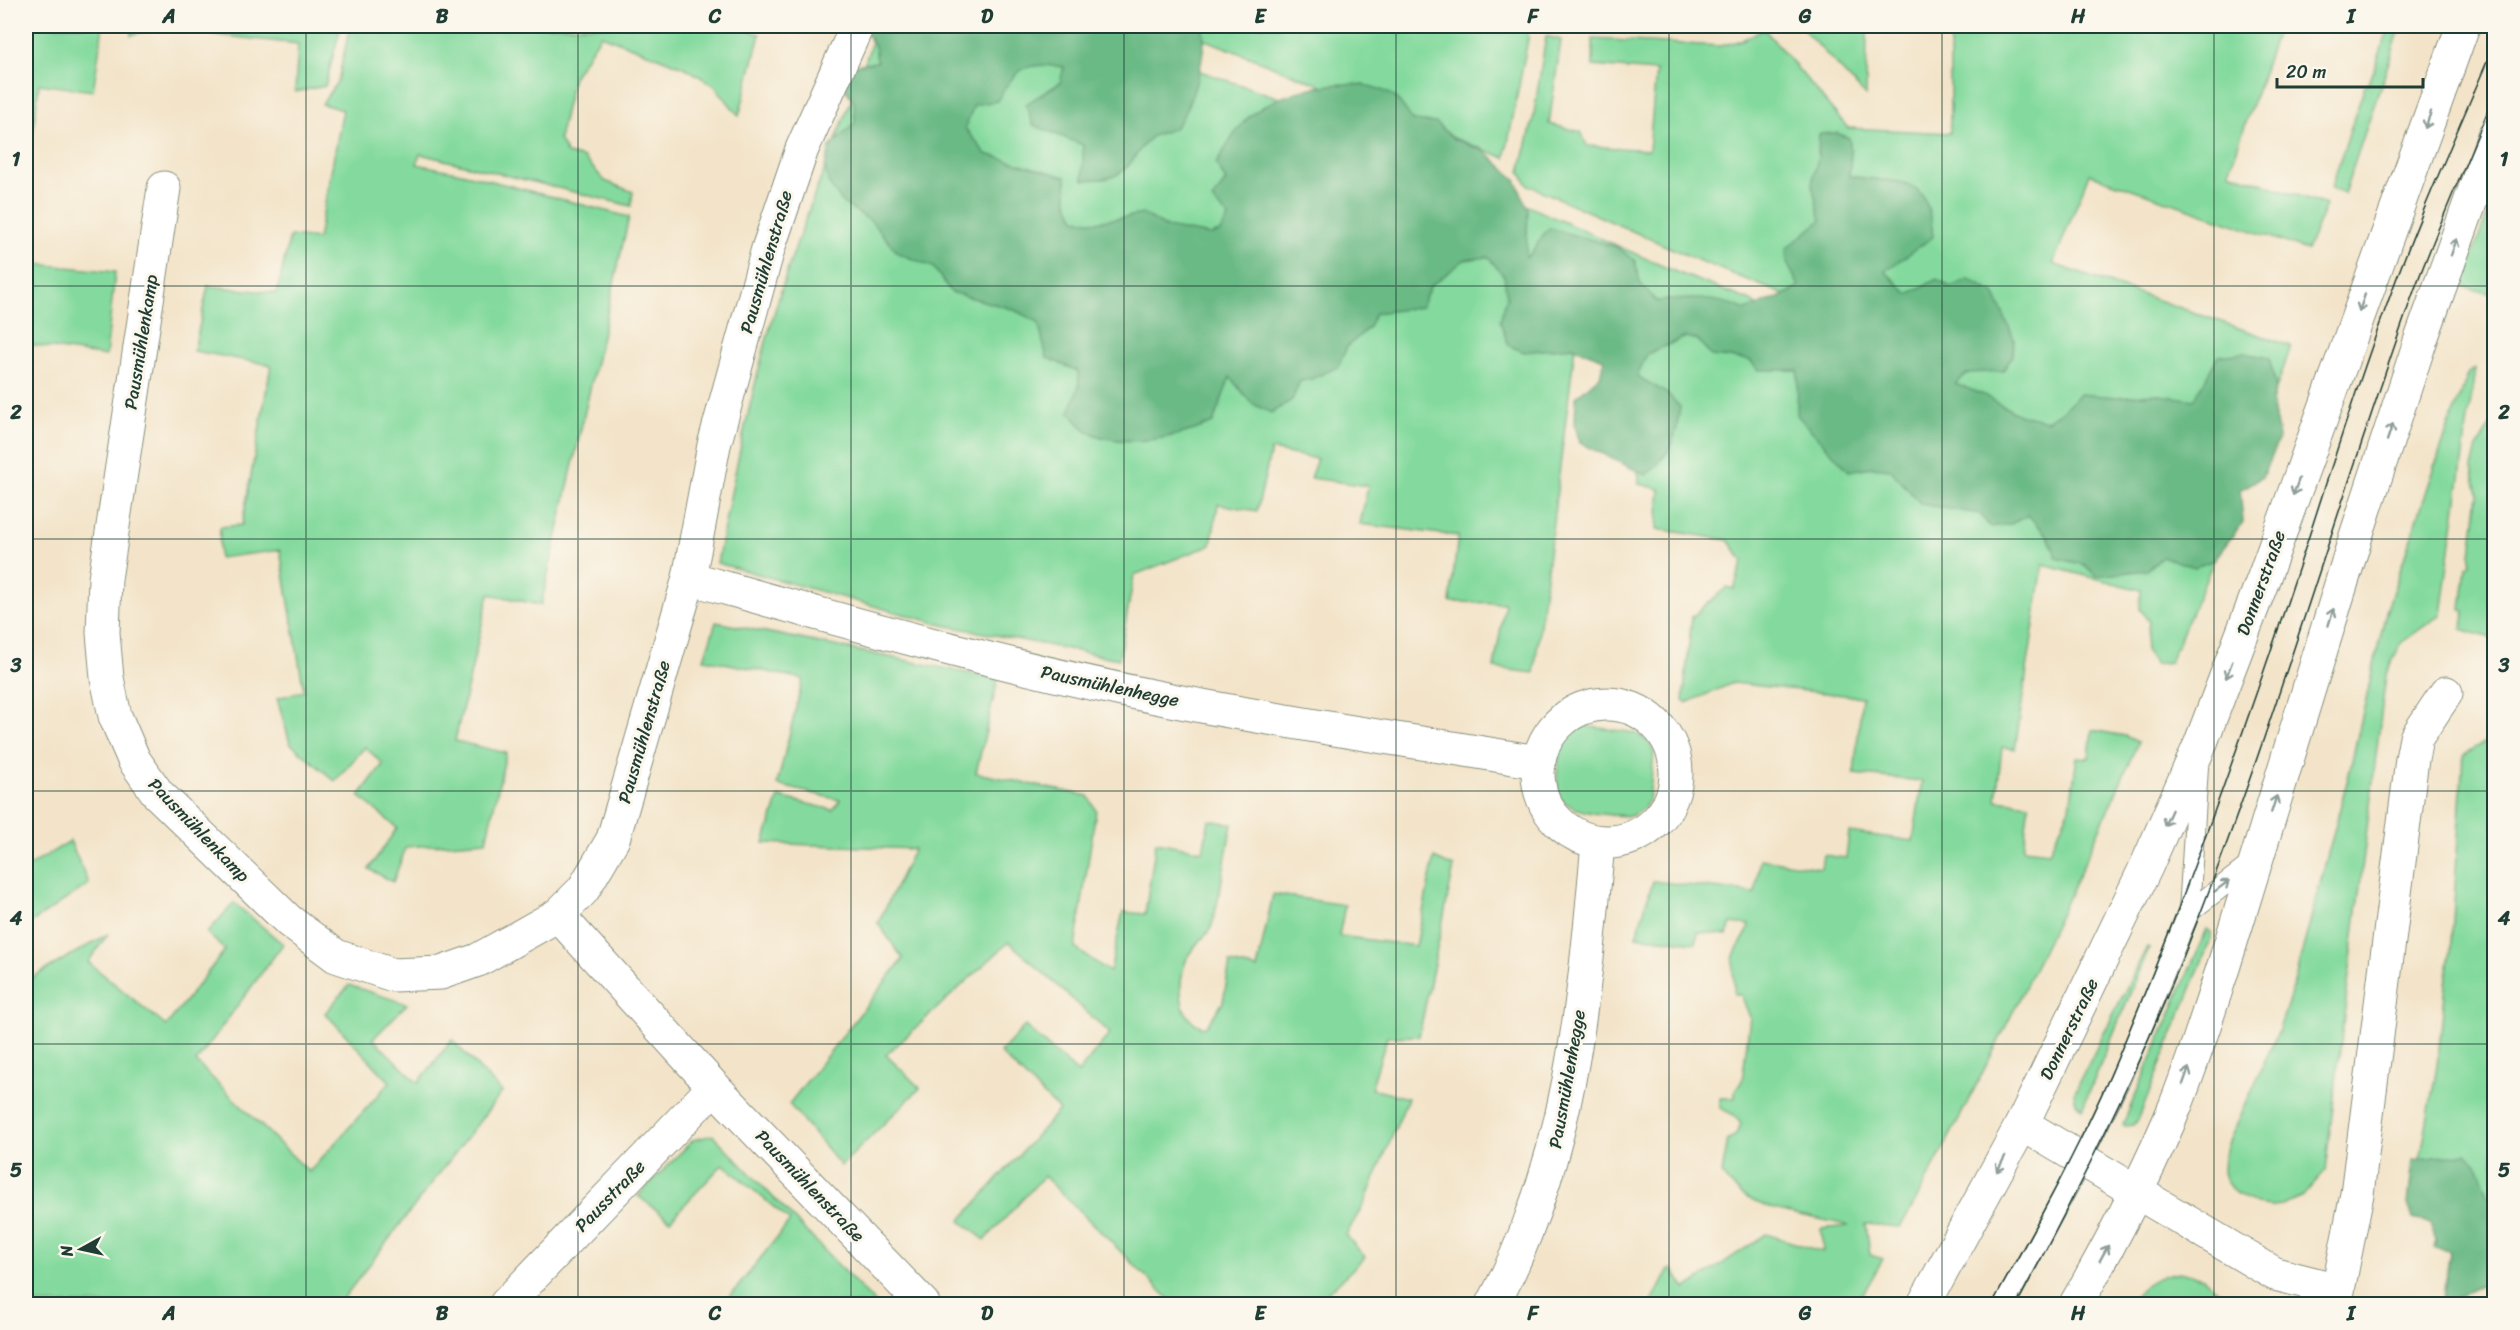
<svg xmlns="http://www.w3.org/2000/svg" width="2520" height="1330" viewBox="0 0 2520 1330" font-family="Sriracha,sans-serif">
	<rect width="100%" height="100%" fill="#fbf7ec"/>
	<filter id="ink" filterUnits="userSpaceOnUse"><feTurbulence type="fractalNoise" baseFrequency=".0167" numOctaves="2"/><feDisplacementMap in="SourceGraphic" scale="12" xChannelSelector="R" yChannelSelector="G"/><feConvolveMatrix kernelMatrix="1 2 1 2 8 2 1 2 1" color-interpolation-filters="sRGB"/></filter>
	<filter id="wash" filterUnits="userSpaceOnUse"><feTurbulence type="fractalNoise" baseFrequency=".008" numOctaves="4" result="noise"/><feDisplacementMap in="SourceGraphic" scale="24" xChannelSelector="R" yChannelSelector="G"/><feGaussianBlur stdDeviation="1.35" result="paint"/><feColorMatrix in="noise" values="0 0 0 0 0 0 0 0 0 0 0 0 0 0 0 0 0 1.4 0 .05"/><feComposite in="paint" operator="in"/></filter>
	<g filter="url(#wash)">
		<rect width="100%" height="100%" fill="#f3e4c9"/>
		<g fill="#84da9e" stroke="#528c69" stroke-width="1.5">
			<polygon points="26,26 103,26 93,91 39,84 26,189"/>
			<polygon points="132,26 341,26 325,86 295,92 298,44 156,28 131,35"/>
			<polygon points="350,26 734,26 760,34 739,116 715,86 686,68 601,35 573,77 559,139 567,154 584,158 605,181 633,192 631,206 420,154 417,164 461,173 629,217 541,605 489,594 459,723 455,741 506,753 486,841 406,847 393,882 369,869 397,828 359,796 383,764 365,747 335,781 290,743 277,698 304,691 280,550 219,558 220,527 242,525 271,365 194,351 208,286 277,293 290,236 318,239 343,110 322,104 338,81"/>
			<path d="M 877,26 L 1067,26 L 1294,103 L 1481,231 L 1576,339 L 1534,673 L 1494,668 L 1505,603 L 1450,602 L 1458,536 L 1360,524 L 1368,486 L 1310,478 L 1317,459 L 1271,450 L 1257,511 L 1218,504 L 1211,545 L 1134,575 L 1119,659 L 943,625 L 717,563 C 736,466 755,369 786,275 C 813,190 851,110 877,26 Z"/>
			<polygon points="1171,26 1528,26 1528,39 1505,158"/>
			<polygon points="1800,26 1867,26 1866,96"/>
			<polygon points="1950,26 2279,26 2229,172 2326,205 2307,250 2089,174 2053,264 2291,346 2248,471 2216,550 1785,295 1700,261 1528,185 1520,172 1533,120 1546,36 1561,40 1549,124 1581,132 1587,146 1649,150 1656,71 1593,66 1593,39 1720,46 1742,40 1764,29 1848,128 1950,133"/>
			<polygon points="2390,26 2401,26 2344,194 2331,188 2365,85 2369,83"/>
			<path d="M 1497,192 L 1676,272 L 1751,301 L 1797,338 L 1844,393 L 2214,560 L 2170,662 L 2155,664 L 2145,650 L 2149,622 L 2140,609 L 2141,590 L 2043,565 L 2015,749 L 2002,747 L 1996,800 L 2029,804 L 2023,849 L 2049,852 L 2070,808 L 2077,757 L 2089,758 L 2092,730 L 2125,736 L 2138,742 C 2070,900 1994,1055 1913,1206 L 1900,1227 L 1866,1224 L 1870,1255 L 1883,1259 L 1857,1304 L 1651,1304 L 1668,1271 L 1672,1269 L 1685,1289 L 1766,1234 L 1823,1252 L 1821,1229 L 1849,1226 C 1806,1213 1749,1215 1722,1174 L 1728,1139 L 1735,1136 L 1741,1124 L 1734,1115 L 1720,1108 L 1720,1098 L 1735,1098 L 1735,1091 L 1742,1081 L 1750,1017 L 1741,995 L 1734,994 C 1735,983 1732,970 1733,960 C 1735,946 1747,939 1749,925 L 1731,923 L 1727,935 L 1698,932 L 1696,943 L 1636,936 L 1653,881 L 1755,893 L 1760,859 L 1821,868 L 1823,855 L 1846,858 L 1849,832 L 1913,841 L 1922,781 L 1854,774 L 1862,697 L 1733,683 L 1686,703 L 1683,701 L 1692,617 L 1727,587 L 1734,589 L 1743,561 L 1728,540 L 1657,529 L 1660,489 L 1639,484 L 1632,322 L 1519,263 Z"/>
			<polygon points="2494,196 2494,283 2492,294 2461,286"/>
			<polygon points="26,263 115,272 106,356 26,344"/>
			<polygon points="2475,369 2441,614 2401,643 2386,674 2325,1171 2303,1196 2282,1205 2271,1206 2256,1204 2234,1192 2225,1180 2223,1172 2224,1155 2230,1139 2279,1030 2292,990 2348,778 2386,612 2452,416 2469,373"/>
			<polygon points="2494,419 2494,639 2461,629 2465,611 2461,610 2466,567 2470,564 2478,494 2472,468 2477,447"/>
			<path d="M 716,622 L 998,679 L 976,773 L 1088,796 L 1096,810 L 1075,948 L 1110,972 L 1123,912 L 1145,914 L 1156,842 L 1203,851 L 1209,820 L 1232,824 C 1225,857 1221,893 1212,925 C 1209,935 1197,942 1192,950 C 1176,971 1174,1023 1206,1027 L 1223,1002 L 1230,963 L 1257,969 L 1273,894 L 1345,905 L 1339,936 L 1416,946 L 1434,858 L 1454,867 L 1419,1036 L 1387,1037 L 1371,1089 L 1408,1098 L 1365,1202 L 1346,1235 L 1365,1257 L 1316,1304 L 1174,1304 L 1044,1176 L 985,1240 L 960,1221 L 1059,1110 L 1000,1053 L 1025,1026 L 1078,1073 L 1110,1033 L 1009,942 L 886,1055 L 920,1088 L 841,1166 L 789,1104 L 903,959 L 878,923 L 914,849 L 764,843 L 779,797 L 833,810 L 840,800 L 777,785 L 803,679 L 704,659 Z"/>
			<path d="M 1584,726 L 1636,733 L 1651,744 L 1654,753 L 1649,800 L 1644,808 L 1631,816 C 1610,815 1579,815 1563,801 C 1553,792 1558,748 1565,738 C 1569,731 1577,728 1584,726 Z"/>
			<polygon points="2494,737 2494,1209 2418,1171 2437,1066 2453,922 2463,755"/>
			<polygon points="70,841 89,884 26,926 26,868"/>
			<polygon points="234,903 283,944 196,1062 309,1172 390,1082 325,1013 349,985 407,1004 373,1039 418,1083 452,1040 502,1092 339,1304 26,1304 26,981 108,934 88,962 166,1026 225,950 207,933"/>
			<polygon points="2207,929 2211,932 2210,941 2139,1118 2133,1125 2125,1126 2123,1124"/>
			<polygon points="2147,947 2149,948 2082,1109 2076,1103 2074,1093"/>
			<polygon points="713,1135 876,1304 724,1304 790,1221 723,1164 670,1220 638,1196 693,1140"/>
			<path d="M 2179,1272 L 2203,1278 L 2233,1304 L 2130,1304 C 2142,1284 2156,1276 2179,1272 Z"/>
		</g>
		<g fill="#6bba85" stroke="#457c5c" stroke-width="1.5">
			<path d="M 861,26 L 1201,26 C 1212,41 1189,117 1174,128 C 1167,133 1155,132 1149,139 C 1135,152 1131,171 1111,177 C 1103,180 1092,179 1083,180 L 1083,145 L 1033,125 L 1026,104 L 1060,83 L 1064,67 C 1022,62 1018,67 997,101 L 974,105 L 965,128 L 986,154 L 1066,177 L 1067,201 L 1075,219 L 1096,222 L 1143,214 L 1166,227 L 1211,235 L 1220,232 L 1229,217 L 1212,200 L 1226,181 L 1216,164 C 1227,146 1239,122 1258,110 C 1291,87 1358,73 1393,96 C 1401,101 1407,113 1413,121 L 1436,123 L 1454,139 L 1486,152 L 1516,180 L 1528,210 L 1526,258 C 1537,250 1539,237 1549,228 L 1617,247 L 1635,261 L 1640,283 L 1656,301 C 1688,298 1716,296 1746,310 L 1785,295 L 1799,286 L 1787,263 L 1786,249 L 1821,220 L 1812,185 L 1818,157 L 1819,134 L 1837,133 L 1849,138 L 1851,153 L 1849,176 C 1902,185 1928,170 1933,237 L 1885,271 L 1908,294 L 1937,279 L 1950,287 L 1969,279 L 1994,293 L 2014,339 L 2013,355 L 2003,371 L 1968,373 L 1955,384 L 1982,394 L 2017,414 L 2047,421 L 2061,412 L 2079,394 L 2118,397 L 2153,394 L 2194,400 L 2218,356 L 2244,353 L 2269,358 L 2276,386 L 2272,401 L 2279,438 L 2262,477 L 2240,490 L 2243,522 L 2214,560 L 2195,567 L 2162,557 L 2147,570 L 2096,576 L 2085,565 L 2057,558 L 2048,536 L 2028,515 L 2011,524 L 1990,527 L 1980,514 L 1921,504 L 1890,469 L 1872,467 L 1849,471 L 1797,415 L 1798,370 L 1758,370 L 1750,360 L 1711,356 L 1698,340 L 1686,337 L 1647,354 L 1637,376 L 1668,394 L 1680,407 C 1676,438 1672,454 1646,475 L 1580,443 L 1575,425 L 1576,397 L 1600,376 L 1604,359 L 1572,347 L 1524,352 L 1508,345 L 1500,320 L 1507,297 L 1504,276 L 1488,257 L 1464,260 L 1430,287 L 1421,307 L 1375,313 L 1369,327 L 1347,347 L 1338,367 L 1311,379 L 1300,381 L 1292,400 L 1271,413 L 1251,403 L 1230,377 L 1213,423 C 1179,437 1124,450 1089,432 C 1081,428 1075,418 1069,412 L 1079,387 L 1078,371 L 1047,358 L 1038,322 L 1012,309 L 951,292 L 933,267 L 898,253 L 871,221 L 843,203 L 829,184 L 825,167 L 830,147 L 855,123 L 854,101 L 843,86 L 851,65 L 877,62 L 875,46 Z"/>
			<polygon points="2467,1153 2477,1164 2489,1196 2494,1197 2494,1276 2448,1304 2442,1304 2450,1251 2434,1248 2436,1240 2430,1223 2413,1219 2408,1204 2413,1160"/>
		</g>
	</g>
	<g filter="url(#ink)">
		<g fill="none" stroke-linecap="round" stroke-linejoin="round">
			<g stroke="#89907e" stroke-width="22">
				<g id="lane">
					<polyline points="2189,912 2255,861"/>
					<polyline points="2004,1304 2069,1185 2120,1080 2189,912 2198,767"/>
				</g>
			</g>
			<g stroke="#89907e" stroke-width="35">
				<g id="street">
					<polyline points="857,26 802,149 768,249 714,445 689,578 613,839 583,890 558,915 714,1087 923,1304"/>
					<polyline points="164,188 105,579 103,633 107,678 115,716 134,760 158,794 289,921 336,956 393,975 441,973 478,960 558,915"/>
					<path d="M 689,578 C 844,621 998,665 1156,697 C 1282,723 1410,740 1537,762"/>
					<circle cx="1607" cy="773" r="69"/>
					<polyline points="2022,1124 2275,1274 2338,1290 2336,1304"/>
					<polyline points="2338,1290 2357,1194 2412,759 2416,738 2446,693"/>
					<polyline points="506,1304 714,1087"/>
					<path d="M 1493,1304 C 1570,1161 1584,1002 1598,843"/>
				</g>
			</g>
			<g stroke="#89907e" stroke-width="35">
				<g id="secondary">
					<polyline points="1924,1304 2022,1124 2146,867 2200,745 2264,577 2463,26"/>
					<path d="M 2076,1304 C 2112,1241 2147,1175 2175,1107 C 2193,1062 2208,1014 2223,968 L 2356,536 L 2420,342 L 2494,136"/>
				</g>
			</g>
			<use href="#lane" stroke="#fff" stroke-width="20"/>
			<use href="#street" stroke="#fff" stroke-width="33"/>
			<use href="#secondary" stroke="#fff" stroke-width="33"/>
			<g stroke="#1f3d34" stroke-width="1.5">
				<path d="M 1992,1304 C 2040,1219 2087,1133 2124,1043 C 2187,894 2241,741 2292,588 C 2323,495 2351,401 2385,310 C 2417,220 2457,133 2494,45"/>
				<path d="M 2017,1304 C 2080,1187 2139,1069 2188,945 C 2272,734 2334,515 2410,302 C 2435,232 2466,164 2494,96"/>
			</g>
		</g>
		<defs><path id="oneway-shaft" d="M-6 0H5M1.5-3L5.5 0L1.5 3" fill="none" stroke-width="1.6" stroke-linecap="round" stroke-linejoin="round" transform="scale(1.5)"/></defs>
		<g stroke="#8f9e9a">
			<use href="#oneway-shaft" transform="translate(2428 120) rotate(110)"/>
			<use href="#oneway-shaft" transform="translate(2454 247) rotate(-70)"/>
			<use href="#oneway-shaft" transform="translate(2362 303) rotate(109)"/>
			<use href="#oneway-shaft" transform="translate(2390 432) rotate(-71)"/>
			<use href="#oneway-shaft" transform="translate(2296 487) rotate(110)"/>
			<use href="#oneway-shaft" transform="translate(2331 617) rotate(-73)"/>
			<use href="#oneway-shaft" transform="translate(2229 670) rotate(111)"/>
			<use href="#oneway-shaft" transform="translate(2274 804) rotate(-72)"/>
			<use href="#oneway-shaft" transform="translate(2168 818) rotate(114)"/>
			<use href="#oneway-shaft" transform="translate(2222 886) rotate(-37)"/>
			<use href="#oneway-shaft" transform="translate(2186 1076) rotate(-70)"/>
			<use href="#oneway-shaft" transform="translate(2001 1164) rotate(118)"/>
			<use href="#oneway-shaft" transform="translate(2104 1253) rotate(-61)"/>
		</g>
	</g>
	<path fill="none" stroke="#1f3d34" stroke-width="1.5" stroke-opacity="0.55" d="M 306,26 L 306,1304M 578,26 L 578,1304M 851,26 L 851,1304M 1124,26 L 1124,1304M 1396,26 L 1396,1304M 1669,26 L 1669,1304M 1942,26 L 1942,1304M 2214,26 L 2214,1304M 26,286 L 2494,286M 26,539 L 2494,539M 26,791 L 2494,791M 26,1044 L 2494,1044"/>
	<g text-anchor="middle" stroke-width="6" stroke-linejoin="round" paint-order="stroke">
		<g font-size="18" fill="#1f3d34" stroke="#fbf7ec">
			<text transform="translate(766 262) rotate(-74)" y="6">Pausmühlenstraße</text>
			<text transform="translate(141 342) rotate(-81)" y="6">Pausmühlenkamp</text>
			<text transform="translate(2261 583) rotate(-70)" y="6">Donnerstraße</text>
			<text transform="translate(1110 686) rotate(12)" y="6">Pausmühlenhegge</text>
			<text transform="translate(644 732) rotate(-74)" y="6">Pausmühlenstraße</text>
			<text transform="translate(199 830) rotate(46)" y="6">Pausmühlenkamp</text>
			<text transform="translate(2069 1029) rotate(-64)" y="6">Donnerstraße</text>
			<text transform="translate(1567 1079) rotate(-80)" y="6">Pausmühlenhegge</text>
			<text transform="translate(810 1186) rotate(46)" y="6">Pausmühlenstraße</text>
			<text transform="translate(610 1196) rotate(-46)" y="6">Pausstraße</text>
		</g>
	</g>
	<rect width="2520" height="1330" fill="none" stroke="#fbf7ec" stroke-width="66"/>
	<g transform="translate(81 1249) rotate(262)" stroke="#fbf7ec" stroke-width="4.5" paint-order="stroke">
	<path d="M0-4.5L10 22L0 15L-10 22Z" fill="#1f3d34"/>
	<text y="-9" font-size="16" font-weight="bold" text-anchor="middle" fill="#1f3d34">N</text>
	</g>
	<path d="M2277 78v9h146v-9" fill="none" stroke="#1f3d34" stroke-width="3"/>
	<text x="2286" y="78" font-size="18" fill="#1f3d34" stroke="#fbf7ec" stroke-width="4.5" paint-order="stroke">20 m</text>
	<rect x="33" y="33" width="2454" height="1264" fill="none" stroke="#1f3d34" stroke-width="2"/>
	<g font-size="20" text-anchor="middle" font-weight="bold" fill="#1f3d34">
		<text x="169" y="23">A</text>
		<text x="442" y="23">B</text>
		<text x="715" y="23">C</text>
		<text x="987" y="23">D</text>
		<text x="1260" y="23">E</text>
		<text x="1533" y="23">F</text>
		<text x="1805" y="23">G</text>
		<text x="2078" y="23">H</text>
		<text x="2351" y="23">I</text>
		<text x="16" y="166">1</text>
		<text x="2504" y="166">1</text>
		<text x="16" y="419">2</text>
		<text x="2504" y="419">2</text>
		<text x="16" y="672">3</text>
		<text x="2504" y="672">3</text>
		<text x="16" y="925">4</text>
		<text x="2504" y="925">4</text>
		<text x="16" y="1177">5</text>
		<text x="2504" y="1177">5</text>
		<text x="169" y="1320">A</text>
		<text x="442" y="1320">B</text>
		<text x="715" y="1320">C</text>
		<text x="987" y="1320">D</text>
		<text x="1260" y="1320">E</text>
		<text x="1533" y="1320">F</text>
		<text x="1805" y="1320">G</text>
		<text x="2078" y="1320">H</text>
		<text x="2351" y="1320">I</text>
	</g>
</svg>
